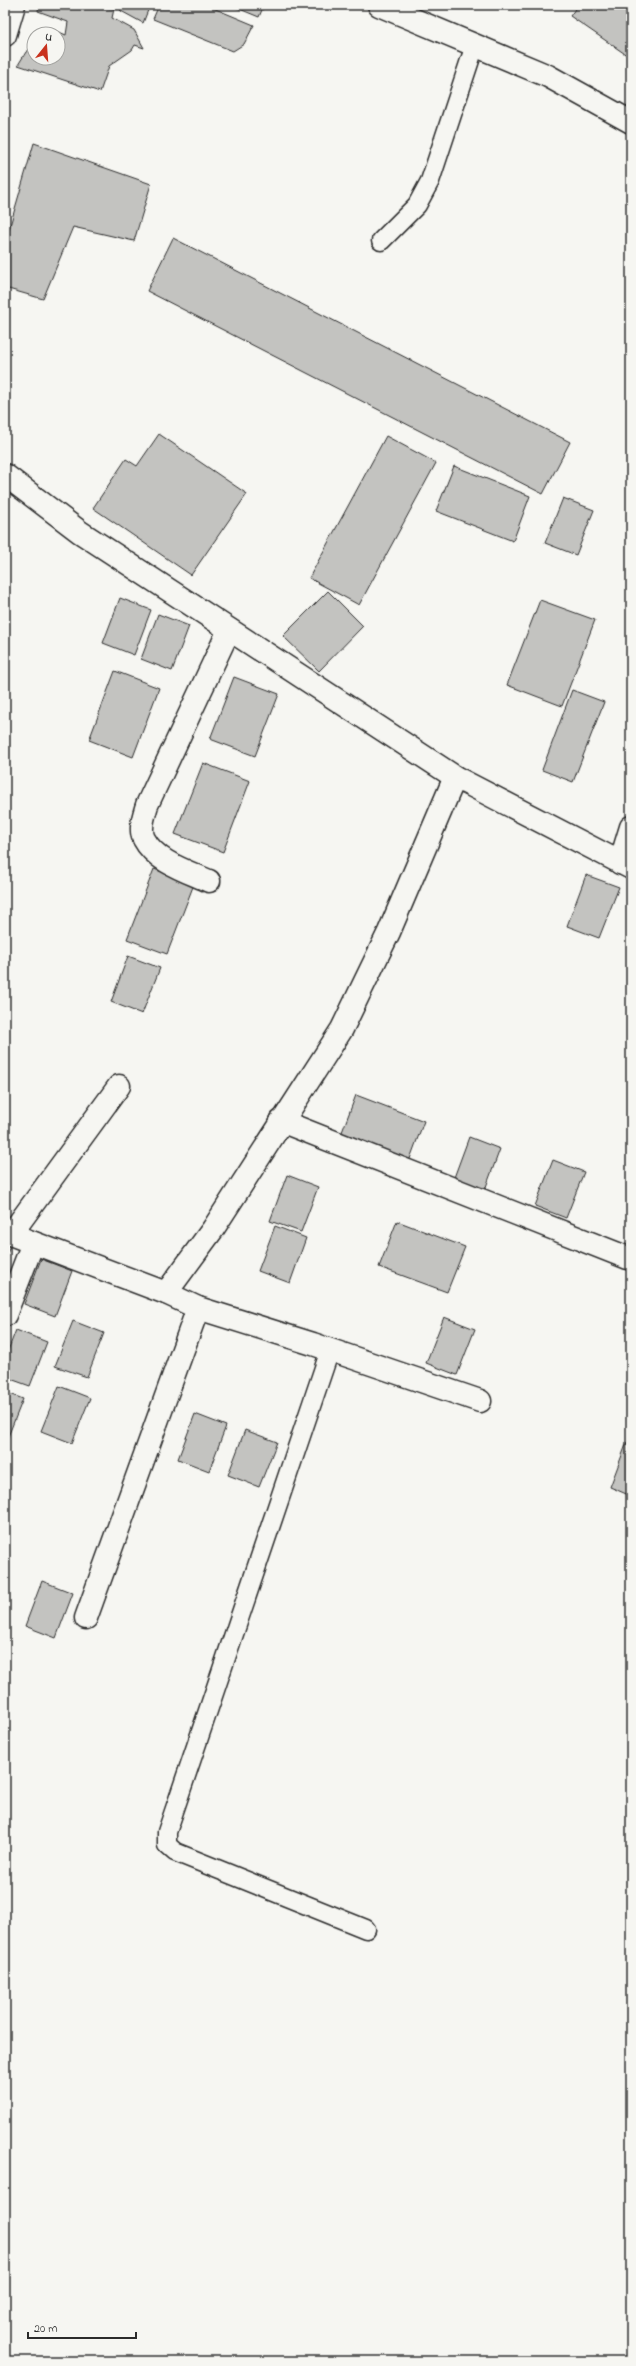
<svg xmlns="http://www.w3.org/2000/svg" width="636" height="2366" viewBox="0 0 636 2366" font-family="'Indie Flower',sans-serif">
	<rect width="100%" height="100%" fill="#f6f6f2"/>
	<filter id="ink" filterUnits="userSpaceOnUse"><feTurbulence type="fractalNoise" baseFrequency=".025" numOctaves="2"/><feDisplacementMap in="SourceGraphic" scale="8" xChannelSelector="R" yChannelSelector="G"/><feConvolveMatrix kernelMatrix="1 2 1 2 8 2 1 2 1" color-interpolation-filters="sRGB"/></filter>
	<g filter="url(#ink)">
		<g fill="#c3c3c0" stroke="#2b2b2b">
			<polygon points="39,5 95,5 114,9 112,18 134,30 144,48 135,45 132,50 109,66 100,92 18,65 26,52 34,47 34,58 58,58 58,34 56,34 59,32 66,35 68,22 38,11"/>
			<polygon points="118,5 150,5 143,23 121,11"/>
			<polygon points="159,5 206,5 254,25 244,44 233,51 153,19"/>
			<polygon points="230,5 264,5 259,17"/>
			<polygon points="578,5 631,5 631,58 570,16"/>
			<polygon points="34,143 151,184 134,241 73,227 43,299 5,288 5,243"/>
			<polygon points="173,238 570,442 543,494 147,291"/>
			<polygon points="159,434 247,494 191,575 93,508 126,459 137,466"/>
			<polygon points="386,436 436,463 359,605 309,578"/>
			<polygon points="454,466 530,496 513,541 436,511"/>
			<polygon points="563,498 594,510 576,555 545,543"/>
			<polygon points="328,591 363,626 319,671 283,636"/>
			<polygon points="120,598 151,610 134,655 103,643"/>
			<polygon points="540,600 595,620 562,706 507,685"/>
			<polygon points="158,614 189,626 172,671 141,659"/>
			<polygon points="115,671 159,688 133,757 89,740"/>
			<polygon points="234,677 279,694 255,756 210,739"/>
			<polygon points="572,690 604,702 573,782 542,770"/>
			<polygon points="203,763 250,781 223,852 175,834"/>
			<polygon points="154,869 194,884 167,954 127,939"/>
			<polygon points="586,875 619,887 599,938 567,926"/>
			<polygon points="128,956 160,968 142,1014 111,1002"/>
			<polygon points="356,1095 424,1121 407,1167 339,1140"/>
			<polygon points="469,1137 500,1149 483,1195 452,1183"/>
			<polygon points="553,1160 584,1172 566,1218 535,1206"/>
			<polygon points="287,1175 318,1187 301,1232 270,1221"/>
			<polygon points="397,1221 465,1247 447,1292 379,1267"/>
			<polygon points="275,1226 306,1238 290,1283 258,1271"/>
			<polygon points="5,1235 13,1237 5,1260"/>
			<polygon points="41,1259 72,1271 55,1316 24,1304"/>
			<polygon points="631,1265 631,1277 627,1276"/>
			<polygon points="444,1317 475,1329 457,1375 426,1363"/>
			<polygon points="73,1321 104,1333 87,1377 55,1366"/>
			<polygon points="16,1330 47,1342 30,1386 5,1377 5,1358"/>
			<polygon points="59,1386 90,1398 72,1443 41,1431"/>
			<polygon points="5,1392 23,1399 5,1444"/>
			<polygon points="195,1414 226,1426 209,1471 178,1459"/>
			<polygon points="245,1430 277,1442 259,1487 228,1475"/>
			<polygon points="627,1442 631,1444 631,1496 610,1487"/>
			<polygon points="42,1581 73,1593 56,1638 25,1626"/>
		</g>
		<g fill="none" stroke-linecap="round" stroke-linejoin="round">
			<g stroke="#2b2b2b" stroke-width="21">
				<g id="service">
					<polyline points="381,241 417,205 430,181 475,45"/>
					<polyline points="330,1350 167,1832 167,1845 175,1852 366,1929"/>
				</g>
			</g>
			<g stroke="#2b2b2b" stroke-width="25">
				<g id="minor">
					<polyline points="379,5 548,76 631,122"/>
					<polyline points="5,35 14,5"/>
					<polyline points="5,475 80,532 455,777 631,868"/>
					<polyline points="620,863 631,827"/>
					<path d="M 209,881 C 187,871 156,862 144,839 C 139,829 144,815 147,805 L 229,630"/>
					<polyline points="281,1121 628,1258"/>
					<polyline points="5,1232 166,1293 213,1229 342,1029 389,932 455,777"/>
					<polyline points="11,1234 119,1086"/>
					<polyline points="166,1293 198,1308 313,1344 480,1401"/>
					<polyline points="5,1315 33,1243"/>
					<polyline points="86,1618 198,1308"/>
				</g>
			</g>
			<use href="#service" stroke="#f6f6f2" stroke-width="18"/>
			<use href="#minor" stroke="#f6f6f2" stroke-width="22"/>
		</g>
	</g>
	<rect width="636" height="2366" fill="none" stroke="#f6f6f2" stroke-width="20"/>
	<rect x="10" y="10" width="616" height="2346" fill="none" stroke="#2b2b2b" stroke-width="1.5" filter="url(#ink)"/>
	<g transform="translate(46 46) rotate(17)"><circle r="19" fill="#f6f6f2" stroke="#a5a5a2"/>
	<path d="M0-3L7 15L0 10L-7 15Z" fill="#c8321e"/>
	<text y="-6" font-size="11" font-weight="bold" text-anchor="middle" fill="#2b2b2b">U</text>
	</g>
	<path d="M28 2332v6h108v-6" fill="none" stroke="#2b2b2b" stroke-width="2"/>
	<text x="34" y="2332" font-size="12" fill="#2b2b2b" stroke="#f6f6f2" stroke-width="3" paint-order="stroke">20 m</text>
</svg>
